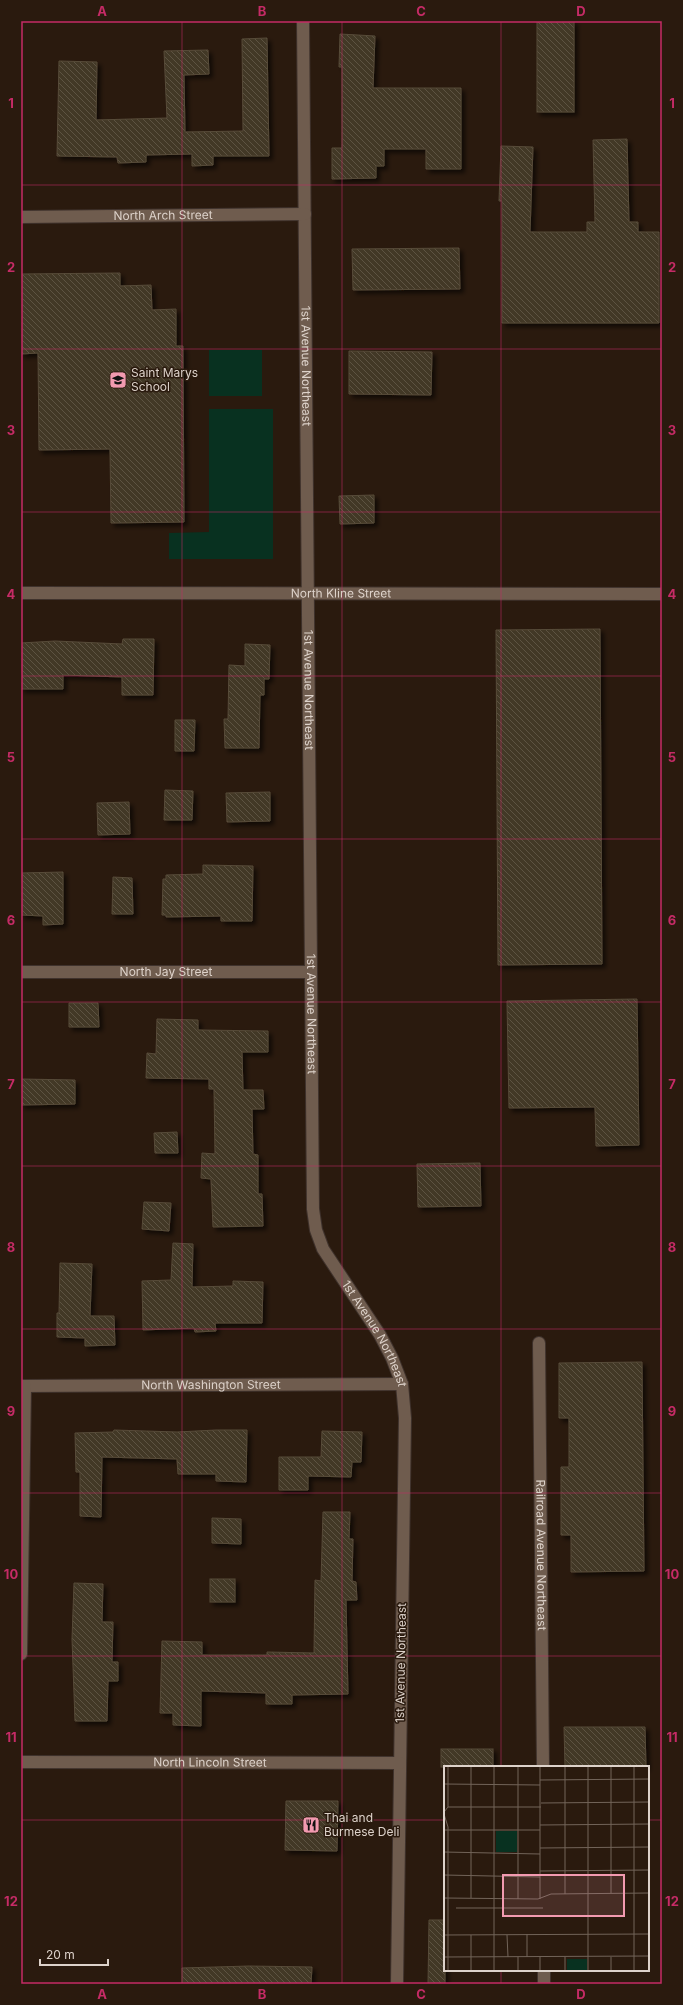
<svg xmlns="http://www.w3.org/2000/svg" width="683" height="2005" viewBox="0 0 683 2005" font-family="Inter,sans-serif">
	<defs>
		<pattern id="building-back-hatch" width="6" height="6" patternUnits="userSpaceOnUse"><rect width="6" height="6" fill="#423725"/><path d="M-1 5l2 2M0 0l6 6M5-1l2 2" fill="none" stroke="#5d5343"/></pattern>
		<filter id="shadow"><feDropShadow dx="3.5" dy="3.5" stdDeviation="2" flood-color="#0009"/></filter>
	</defs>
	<rect width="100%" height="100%" fill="#2a1a0e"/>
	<g fill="#083120">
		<rect x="209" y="350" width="53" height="46"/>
		<polygon points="209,409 273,409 273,559 169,559 169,533 209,532"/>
	</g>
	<g fill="url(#building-back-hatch)" stroke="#574b39" filter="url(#shadow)">
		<rect x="537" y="21" width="37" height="91"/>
		<polygon points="340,34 375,36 373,88 461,88 461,169 426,169 426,149 384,149 384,166 376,166 376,178 332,179 332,148 342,148 342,67 339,67"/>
		<polygon points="267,38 269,156 213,156 213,165 192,166 192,154 146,155 146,162 118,163 117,157 57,156 59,61 97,62 96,120 167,118 164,51 208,50 209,74 184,75 185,132 243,131 242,39"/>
		<polygon points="627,139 629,222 638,222 638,232 659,232 659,323 502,323 502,201 499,201 501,146 533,147 530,232 587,232 587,222 595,222 593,140"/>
		<polygon points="459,248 460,289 353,290 352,249"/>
		<polygon points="120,273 120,286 151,285 152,310 176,309 176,346 183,346 184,522 111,523 110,449 39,450 38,353 21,354 21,274"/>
		<polygon points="349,351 432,352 431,395 349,394"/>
		<polygon points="374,495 374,523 340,524 339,496"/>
		<polygon points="600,629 602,964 498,965 496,630"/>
		<polygon points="123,639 154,639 153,695 122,695 122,677 63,675 63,689 21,689 21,643 55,641 122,644"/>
		<polygon points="245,644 270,645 269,679 264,679 264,695 260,695 259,748 225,748 224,719 228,719 229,665 245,666"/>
		<polygon points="175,720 195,720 194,751 175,751"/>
		<polygon points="165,790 193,791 192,820 164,820"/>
		<polygon points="270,792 270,821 227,822 226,793"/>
		<polygon points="129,802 130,834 98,835 97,803"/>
		<polygon points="203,865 253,866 252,921 221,921 221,916 166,917 166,915 162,915 163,879 166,879 166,875 203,874"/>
		<polygon points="63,872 63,924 43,925 43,916 21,915 21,873"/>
		<polygon points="113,877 132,878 133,914 112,914"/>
		<polygon points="637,999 639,1145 596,1146 595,1107 509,1108 507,1001"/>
		<polygon points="69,1003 98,1003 99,1027 69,1027"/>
		<polygon points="157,1019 198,1020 198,1030 268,1031 268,1052 242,1052 243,1090 263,1090 264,1109 252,1109 253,1154 258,1155 258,1194 262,1194 263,1226 213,1227 211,1179 201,1178 202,1153 215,1154 214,1089 209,1089 209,1079 146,1078 147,1053 156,1054"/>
		<polygon points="21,1079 75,1080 75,1104 21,1105"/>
		<polygon points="177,1132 178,1153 155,1153 154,1133"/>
		<polygon points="480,1163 481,1206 418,1207 417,1164"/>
		<polygon points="144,1202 171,1203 169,1231 142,1229"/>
		<polygon points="173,1243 193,1244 192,1287 233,1286 233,1281 263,1282 262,1323 215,1323 216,1331 195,1332 194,1328 143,1330 142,1281 171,1280"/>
		<polygon points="60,1263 92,1264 90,1316 114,1316 115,1345 85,1346 85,1338 57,1337 57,1313 59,1313"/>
		<polygon points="642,1362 644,1571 571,1572 571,1535 561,1535 561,1467 569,1467 569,1418 559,1418 559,1363"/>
		<polygon points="114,1430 177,1432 216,1430 247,1430 246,1482 216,1481 216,1474 178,1474 177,1459 102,1457 101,1517 80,1516 80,1472 76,1472 75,1433 113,1432"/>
		<polygon points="322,1431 362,1432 361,1462 352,1462 351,1477 308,1476 308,1490 279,1490 279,1457 321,1457"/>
		<polygon points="323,1512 350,1512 349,1539 353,1539 352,1581 356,1582 357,1600 346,1600 348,1694 292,1695 292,1704 266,1704 266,1693 201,1691 201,1726 173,1725 173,1713 160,1713 162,1641 202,1642 202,1655 267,1655 267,1652 314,1653 315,1580 321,1581"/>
		<polygon points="212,1518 241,1519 241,1544 212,1543"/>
		<rect x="210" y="1579" width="25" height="23"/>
		<polygon points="74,1583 103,1584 102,1622 113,1622 112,1662 118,1662 118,1681 108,1681 107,1721 75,1721 72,1639"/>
		<polygon points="564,1727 645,1727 646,1767 565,1767"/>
		<rect x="441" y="1749" width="52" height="18"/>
		<polygon points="286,1801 338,1801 337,1851 285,1850"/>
		<polygon points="429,1920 445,1920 445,1984 428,1984"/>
		<polygon points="249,1966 312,1967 311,1984 182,1984 182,1968"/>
	</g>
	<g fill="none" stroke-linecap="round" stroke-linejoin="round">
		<g stroke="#3f322c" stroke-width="14">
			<g id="minor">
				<path id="s1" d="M 303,21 L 313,1209 L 316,1230 L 323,1249 L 380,1335 L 392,1358 L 402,1384 L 405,1418 L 397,1984"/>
				<path id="s2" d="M 21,217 L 305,214"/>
				<path id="s3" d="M 21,593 L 662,594"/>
				<path id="s4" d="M 21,972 L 311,972"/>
				<path id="s5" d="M 539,1343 L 543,1767"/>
				<path id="s6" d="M 21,1386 L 402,1384"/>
				<polyline points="21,1654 25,1386"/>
				<path id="s7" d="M 21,1762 L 400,1763"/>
				<polyline points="544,1970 544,1984"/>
			</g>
		</g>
		<use href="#minor" stroke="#6f5c4e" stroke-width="12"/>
	</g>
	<path fill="none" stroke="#c52b66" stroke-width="1" stroke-opacity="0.55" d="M 182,21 L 182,1984M 342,21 L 342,1984M 501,21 L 501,1767M 21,185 L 662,185M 21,349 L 662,349M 21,512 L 662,512M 21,676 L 662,676M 21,839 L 662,839M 21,1002 L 662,1002M 21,1166 L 662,1166M 21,1329 L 662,1329M 21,1493 L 662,1493M 21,1656 L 662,1656M 21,1820 L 445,1820M 648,1820 L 662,1820M 501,1970 L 501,1984"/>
	<defs>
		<g id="school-square" transform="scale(0.9)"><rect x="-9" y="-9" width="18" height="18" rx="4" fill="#f29ab0" stroke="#2a1a0e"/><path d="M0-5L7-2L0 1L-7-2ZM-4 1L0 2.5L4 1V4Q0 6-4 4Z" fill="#111"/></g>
		<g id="restaurant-square" transform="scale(0.9)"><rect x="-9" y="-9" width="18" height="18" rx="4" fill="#f29ab0" stroke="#2a1a0e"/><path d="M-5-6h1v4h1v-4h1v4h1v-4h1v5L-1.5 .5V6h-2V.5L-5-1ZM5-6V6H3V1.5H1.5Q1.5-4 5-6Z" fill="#111"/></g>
	</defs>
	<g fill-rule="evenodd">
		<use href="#school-square" x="118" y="380"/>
		<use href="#restaurant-square" x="311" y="1825"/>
	</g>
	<g text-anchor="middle" stroke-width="3" stroke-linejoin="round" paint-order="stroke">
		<g font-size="12" fill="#ddd2ca" stroke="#2a1a0e">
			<text dy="4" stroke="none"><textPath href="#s2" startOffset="142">North Arch Street</textPath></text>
			<text dy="4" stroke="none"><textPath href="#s1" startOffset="345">1st Avenue Northeast</textPath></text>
			<text dy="4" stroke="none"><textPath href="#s3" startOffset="320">North Kline Street</textPath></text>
			<text dy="4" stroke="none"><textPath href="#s1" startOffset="669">1st Avenue Northeast</textPath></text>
			<text dy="4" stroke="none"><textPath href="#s4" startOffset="145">North Jay Street</textPath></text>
			<text dy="4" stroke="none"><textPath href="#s1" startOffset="993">1st Avenue Northeast</textPath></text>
			<text dy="4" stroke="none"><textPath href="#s1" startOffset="1329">1st Avenue Northeast</textPath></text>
			<text dy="4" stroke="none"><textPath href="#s6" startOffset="190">North Washington Street</textPath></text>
			<text dy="4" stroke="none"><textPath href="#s5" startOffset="212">Railroad Avenue Northeast</textPath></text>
			<text transform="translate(401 1663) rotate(-89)" y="4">1st Avenue Northeast</text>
			<text dy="4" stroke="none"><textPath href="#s7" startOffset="189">North Lincoln Street</textPath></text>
		</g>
		<g font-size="12" fill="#ddd2ca" stroke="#2a1a0e" text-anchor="start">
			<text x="131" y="377">Saint Marys<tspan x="131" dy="14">School</tspan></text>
			<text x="324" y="1822">Thai and<tspan x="324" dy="14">Burmese Deli</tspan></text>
		</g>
	</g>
	<g transform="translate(444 1766)">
		<rect width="205" height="205" fill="#2a1a0e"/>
		<path d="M 52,65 L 73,65 L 73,86 L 52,86 ZM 123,193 L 143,193 L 143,205 L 123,205 Z" fill="#083120"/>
		<path fill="none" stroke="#726459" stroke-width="1" d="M 50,0 L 50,205M 96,0 L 96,133M 167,0 L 167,127M 190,0 L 190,205M 96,14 L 205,13M 0,18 L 96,19M 97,37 L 205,36M 4,41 L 97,41M 0,46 L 4,41 L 4,0M 0,48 L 4,61 L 4,205M 96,59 L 205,58M 0,64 L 96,64M 96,82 L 205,81M 0,86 L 96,88M 96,105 L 205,104M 0,109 L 96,111M 121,128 L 121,0M 0,132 L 94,133 L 107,128 L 205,127M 27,132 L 27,0M 74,133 L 74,0M 12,142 L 99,142M 83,168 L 83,191M 0,169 L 205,168M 63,169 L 64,191M 0,191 L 205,190M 121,191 L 121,205M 167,191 L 167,205M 27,205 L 27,169M 74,205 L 74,191M 96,205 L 96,191M 144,205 L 144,0"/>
		<path fill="#f29ab0" fill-opacity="0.15" stroke="#f29ab0" stroke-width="2" d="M 59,109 L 180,109 L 180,150 L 59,150 Z"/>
		<rect width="205" height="205" fill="none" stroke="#ddd2ca" stroke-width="2"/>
	</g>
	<rect width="683" height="2005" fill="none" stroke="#2a1a0e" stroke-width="44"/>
	<path d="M40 1959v6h68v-6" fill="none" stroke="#ddd2ca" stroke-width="2"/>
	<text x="46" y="1959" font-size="12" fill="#ddd2ca" stroke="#2a1a0e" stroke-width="3" paint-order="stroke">20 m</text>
	<rect x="22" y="22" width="639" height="1961" fill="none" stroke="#c52b66" stroke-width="1.5"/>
	<g font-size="13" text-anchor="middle" font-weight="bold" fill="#c52b66">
		<text x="102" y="16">A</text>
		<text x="262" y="16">B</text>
		<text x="421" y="16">C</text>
		<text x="581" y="16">D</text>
		<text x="11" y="108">1</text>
		<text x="672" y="108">1</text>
		<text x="11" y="272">2</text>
		<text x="672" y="272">2</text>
		<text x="11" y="435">3</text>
		<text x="672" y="435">3</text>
		<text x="11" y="599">4</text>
		<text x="672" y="599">4</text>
		<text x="11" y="762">5</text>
		<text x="672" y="762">5</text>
		<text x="11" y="925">6</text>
		<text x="672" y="925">6</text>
		<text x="11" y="1089">7</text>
		<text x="672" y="1089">7</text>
		<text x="11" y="1252">8</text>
		<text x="672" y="1252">8</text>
		<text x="11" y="1416">9</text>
		<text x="672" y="1416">9</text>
		<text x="11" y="1579">10</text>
		<text x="672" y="1579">10</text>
		<text x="11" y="1742">11</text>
		<text x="672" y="1742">11</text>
		<text x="11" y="1906">12</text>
		<text x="672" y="1906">12</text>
		<text x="102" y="1999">A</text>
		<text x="262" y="1999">B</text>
		<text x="421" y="1999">C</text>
		<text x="581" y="1999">D</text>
	</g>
</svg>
